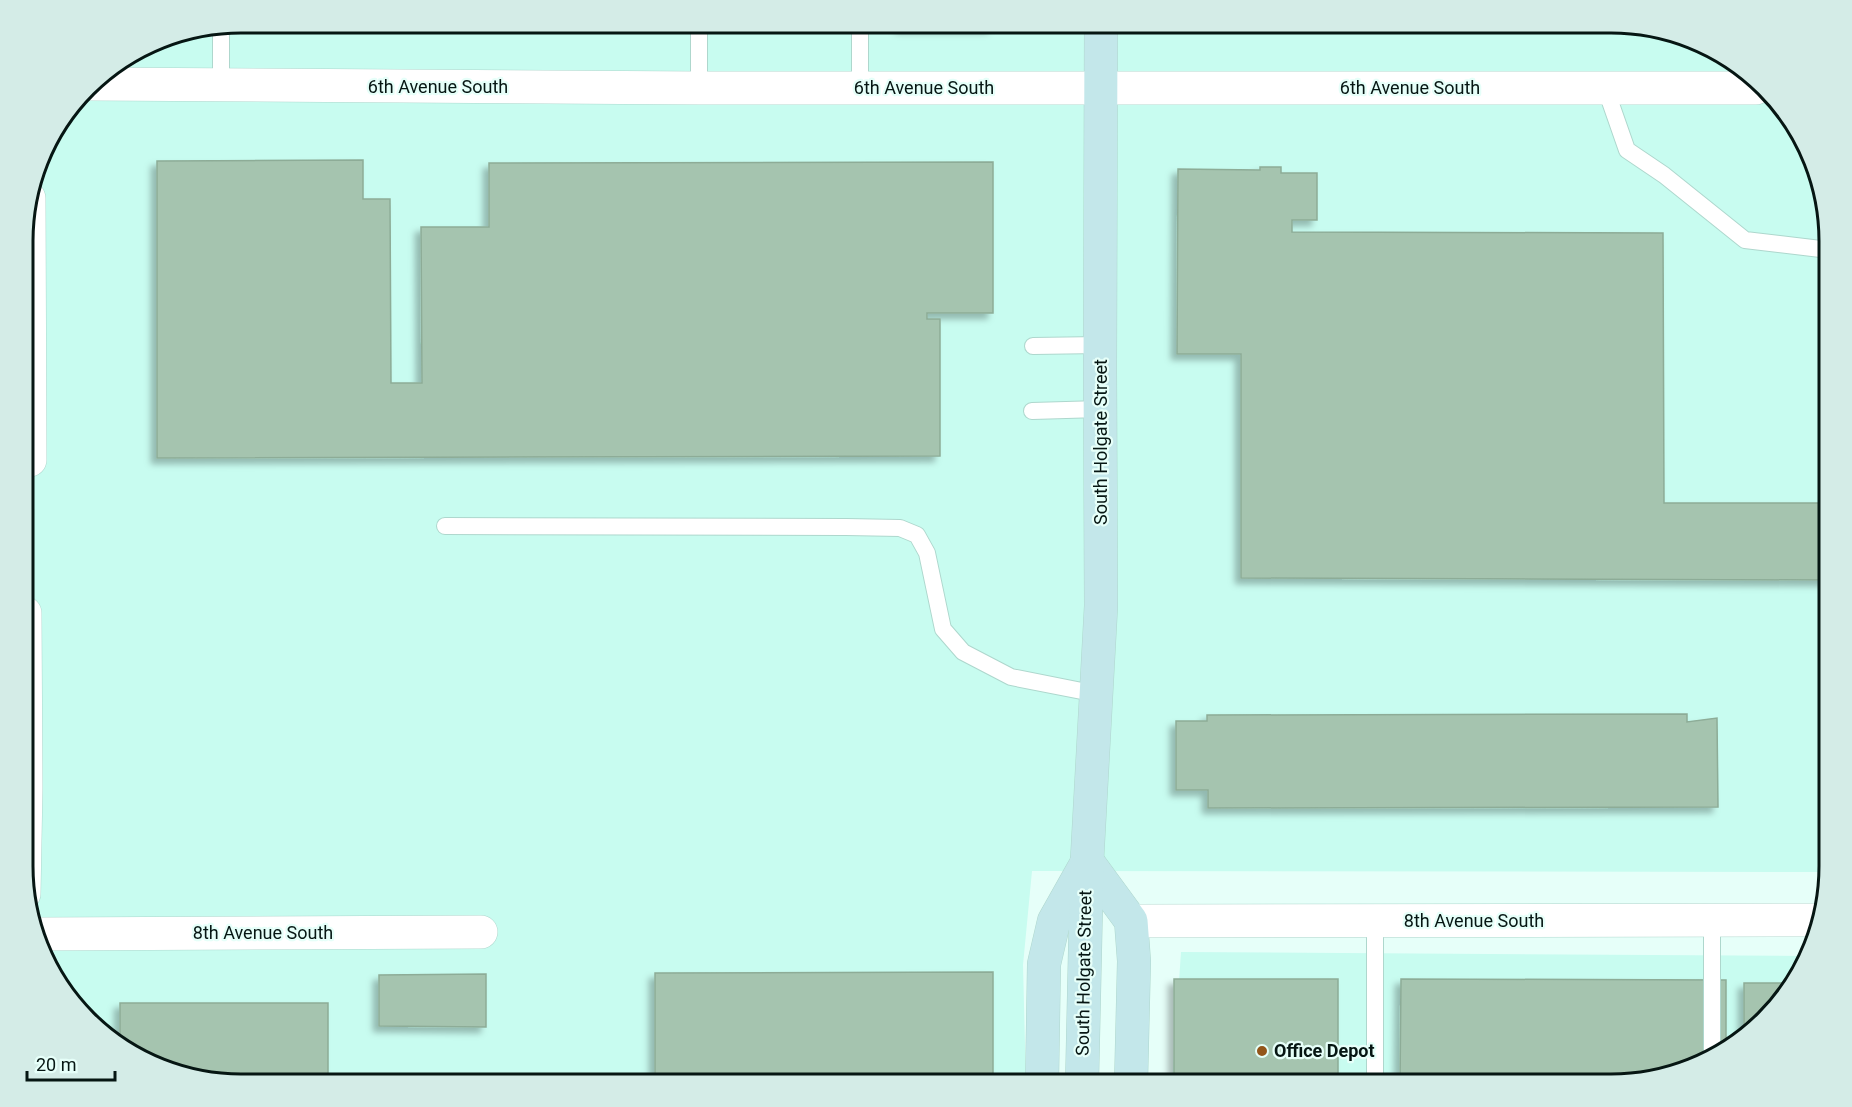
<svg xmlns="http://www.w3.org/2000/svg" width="1852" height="1107" viewBox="0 0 1852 1107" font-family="Roboto,sans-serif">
	<defs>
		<filter id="shadow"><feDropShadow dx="-5.5" dy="5.5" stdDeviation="3" flood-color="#0004"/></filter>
	</defs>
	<rect width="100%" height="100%" fill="#e6fff9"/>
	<g fill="#c8fcf0">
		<polygon points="241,23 1611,23 1720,52 1800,132 1829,227 1829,872 1032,871 1023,965 1026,1084 241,1084 132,1055 59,987 24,894 24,213 45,144 97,77 158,39"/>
		<polygon points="1181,952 1806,956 1800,975 1720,1055 1625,1084 1172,1084"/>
	</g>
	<g fill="#a5c4af" stroke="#8dac97" stroke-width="1.5" filter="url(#shadow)">
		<rect x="901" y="23" width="92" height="4"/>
		<polygon points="363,160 363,199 390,199 391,383 422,383 421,227 489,227 489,163 993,162 993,313 927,313 927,319 940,319 940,456 157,458 157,161"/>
		<polygon points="1260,167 1281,167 1281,173 1317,173 1317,220 1292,220 1292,232 1663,233 1664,503 1829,503 1829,580 1241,578 1241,354 1177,354 1178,169 1260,170"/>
		<polygon points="1687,714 1687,722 1717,718 1718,807 1208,808 1208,790 1176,790 1176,721 1207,721 1207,715"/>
		<polygon points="993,972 993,1084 655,1084 655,973"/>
		<polygon points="486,974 486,1027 379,1026 379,975"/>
		<rect x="1174" y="979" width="164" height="105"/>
		<polygon points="1401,979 1726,980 1726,1050 1720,1055 1625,1084 1400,1084"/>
		<polygon points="1744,983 1785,983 1785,990 1744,1031"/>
		<polygon points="120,1003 328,1003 328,1084 241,1084 132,1055 112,1037 120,1037"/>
	</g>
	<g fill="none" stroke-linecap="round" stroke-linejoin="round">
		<g stroke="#aed7cd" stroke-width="18">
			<g id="service">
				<polyline points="699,23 699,88"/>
				<polyline points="221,86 221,27"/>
				<polyline points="1605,87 1627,150 1664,175 1745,240 1829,250"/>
				<polyline points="860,88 860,23"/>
				<polyline points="1033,346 1100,345"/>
				<polyline points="1032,411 1100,409"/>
				<polyline points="445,526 846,527 900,528 917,535 927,553 943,629 963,652 1011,677 1097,694"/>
				<polyline points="1375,921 1375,1084"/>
				<polyline points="1712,1058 1712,920"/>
			</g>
		</g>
		<g stroke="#aed7cd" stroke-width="34">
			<g id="minor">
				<polyline points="29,198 30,460"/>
				<polyline points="24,894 26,788 25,613"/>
				<polyline points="1131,921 1817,920"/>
				<polyline points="39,934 481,932"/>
			</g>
		</g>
		<g stroke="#aed7cd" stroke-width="34">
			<polyline id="tertiary" points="91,84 699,88 1756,88"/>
		</g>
		<g stroke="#aed7cd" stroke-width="34">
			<g id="secondary">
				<polyline points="1087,861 1131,921 1134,961 1131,1084"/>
				<polyline points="1042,1084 1044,964 1054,921 1085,866"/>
				<polyline points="1082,1084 1087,861 1101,606 1100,369 1101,23"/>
			</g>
		</g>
		<use href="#service" stroke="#fff" stroke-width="16"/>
		<use href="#minor" stroke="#fff" stroke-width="33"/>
		<use href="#tertiary" stroke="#fff" stroke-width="33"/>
		<use href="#secondary" stroke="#c3e7ea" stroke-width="33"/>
	</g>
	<circle fill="#93561a" stroke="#e6fff9" stroke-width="2" cx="1262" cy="1051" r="6"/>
	<g text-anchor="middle" stroke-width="4.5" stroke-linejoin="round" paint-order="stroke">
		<g font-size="18" fill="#061613" stroke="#e6fff9">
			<text x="438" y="93">6th Avenue South</text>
			<text x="924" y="94">6th Avenue South</text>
			<text x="1410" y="94">6th Avenue South</text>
			<text transform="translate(1101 442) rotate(-90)" y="6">South Holgate Street</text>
			<text x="1474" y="927">8th Avenue South</text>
			<text x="263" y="939">8th Avenue South</text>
			<text transform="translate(1084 973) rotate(-89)" y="6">South Holgate Street</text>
		</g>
		<g font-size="18" font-weight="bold" fill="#061613" stroke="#e6fff9" text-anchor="start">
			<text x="1274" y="1057">Office Depot</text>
		</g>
	</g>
	<path d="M0 0H1852V1107H0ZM241 33H1611A208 208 0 0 1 1819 241V866A208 208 0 0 1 1611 1074H241A208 208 0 0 1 33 866V241A208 208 0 0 1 241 33Z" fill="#d4ece7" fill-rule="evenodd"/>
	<path fill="none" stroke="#061613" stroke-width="3" d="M241 33H1611A208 208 0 0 1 1819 241V866A208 208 0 0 1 1611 1074H241A208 208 0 0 1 33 866V241A208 208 0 0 1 241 33Z"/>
	<path d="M27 1071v9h88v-9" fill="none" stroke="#061613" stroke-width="3"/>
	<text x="36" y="1071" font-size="18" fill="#061613" stroke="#e6fff9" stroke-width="4.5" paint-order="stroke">20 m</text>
</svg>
